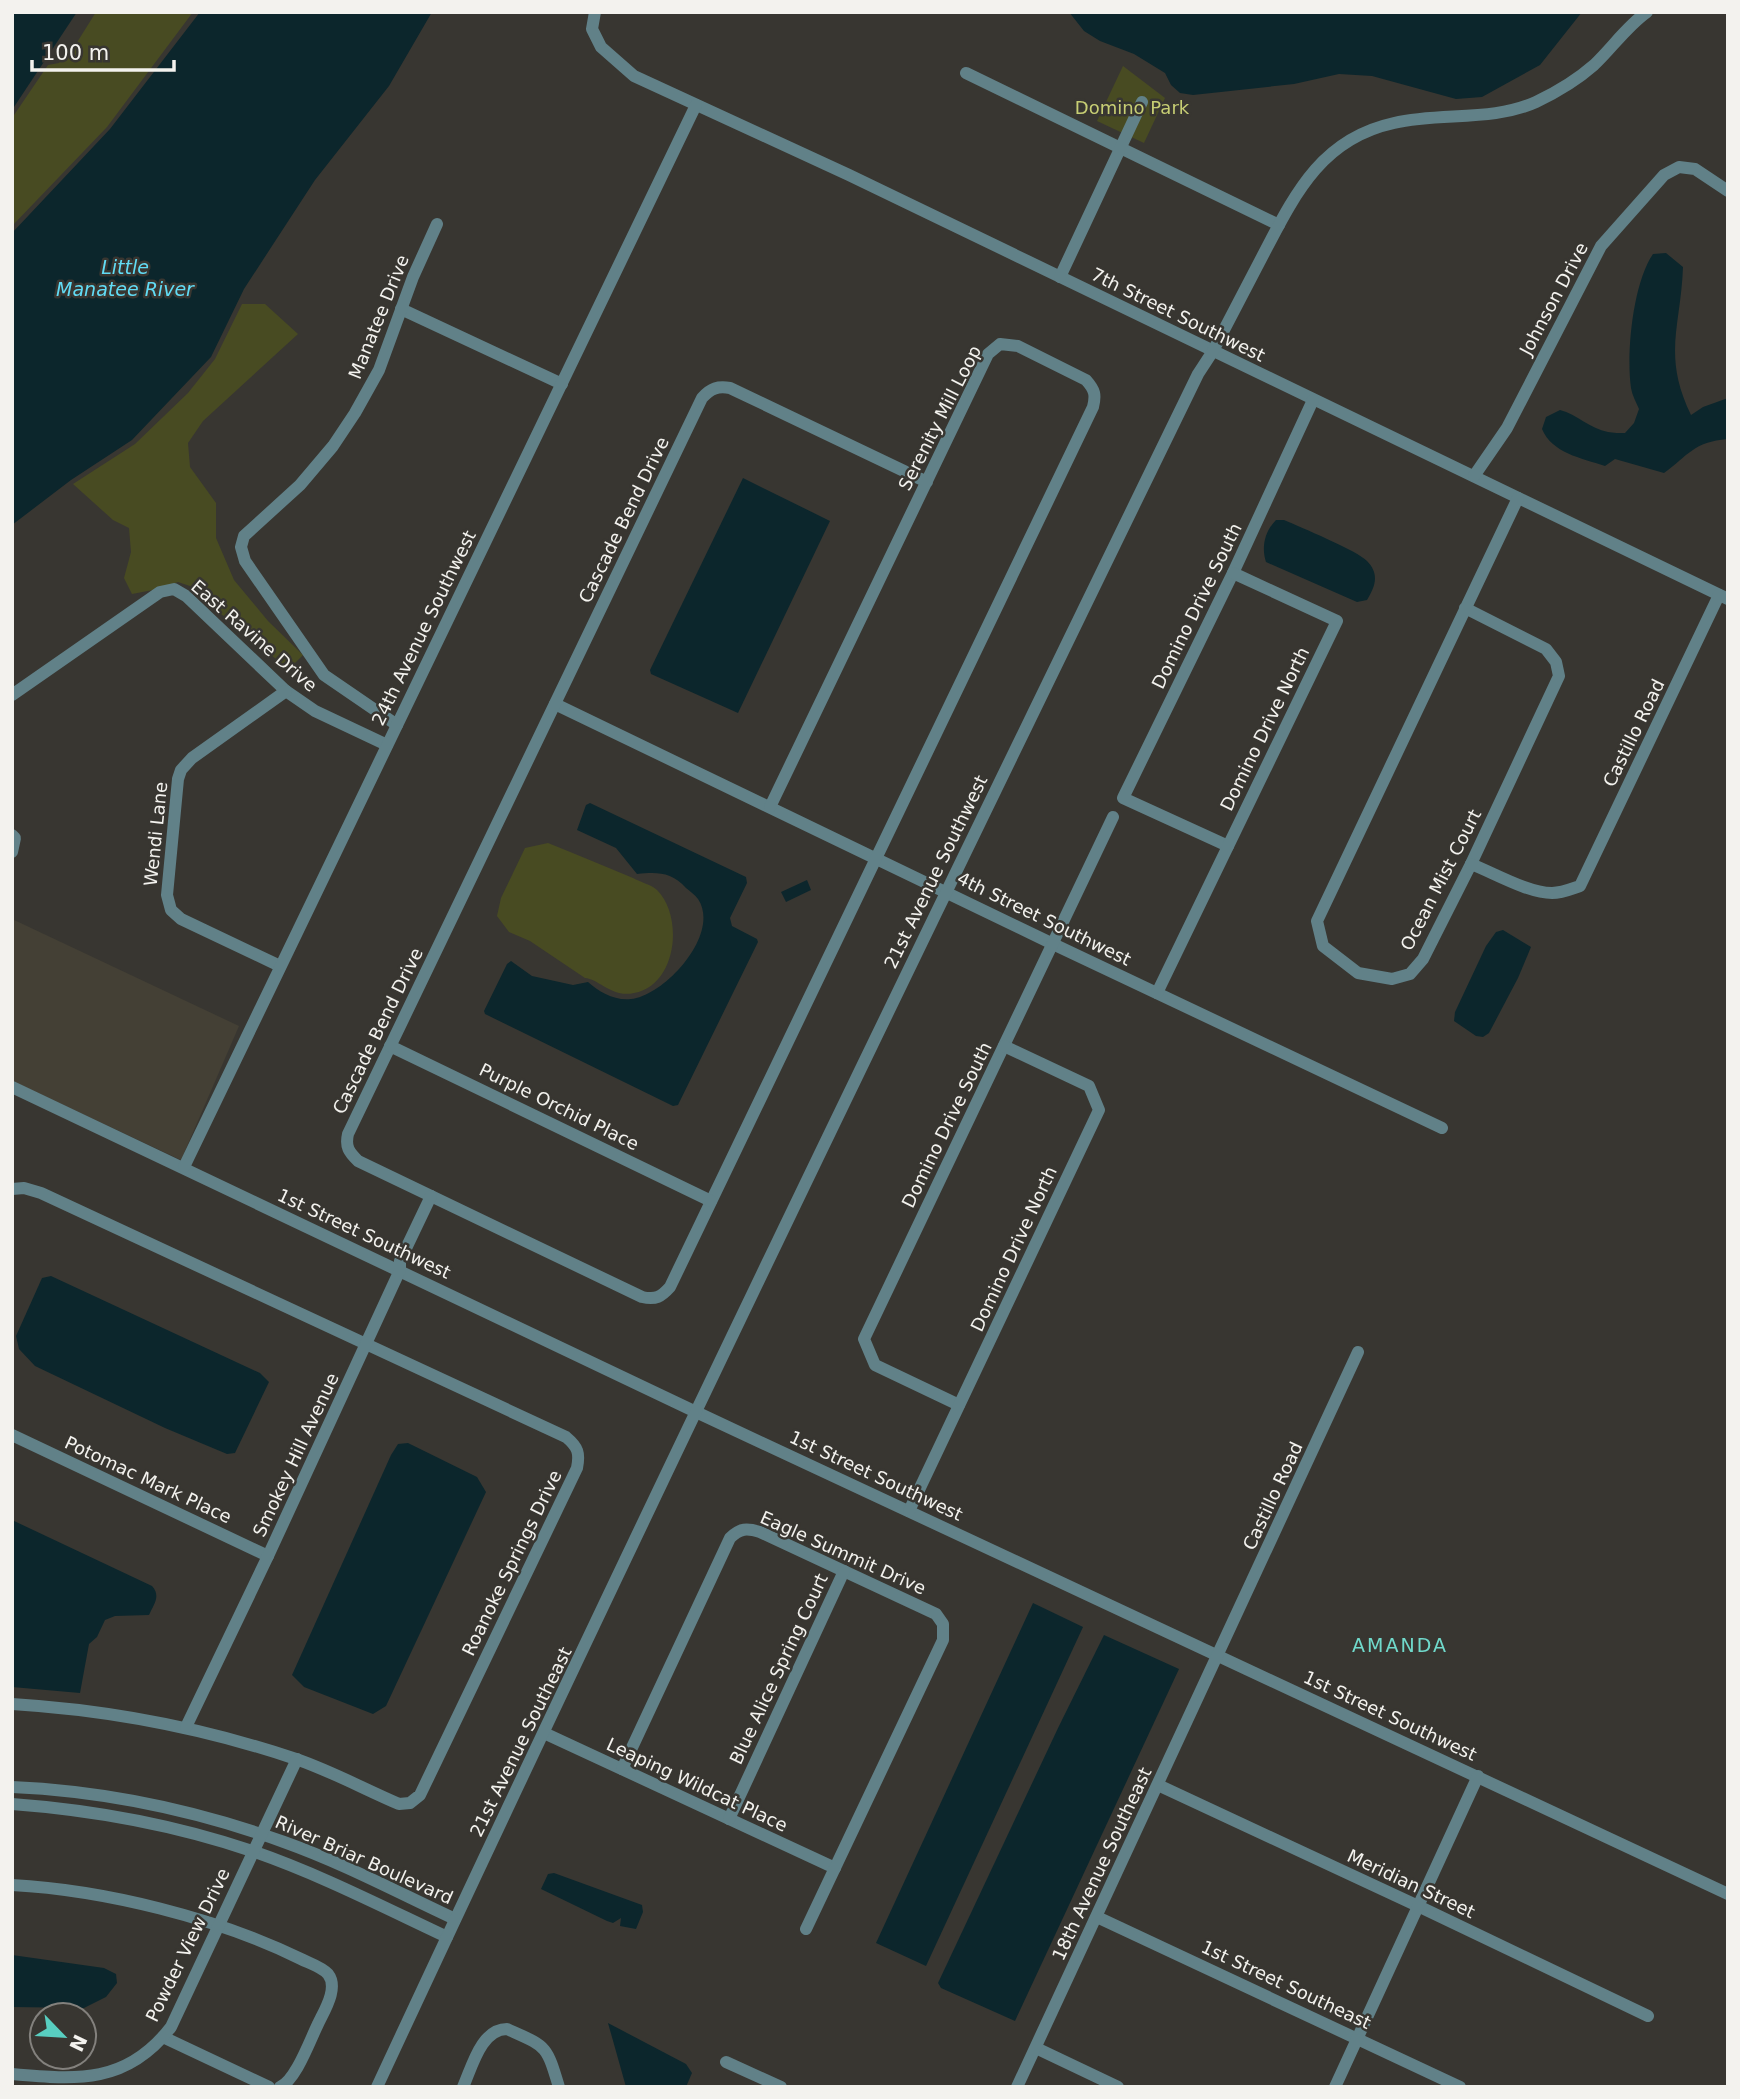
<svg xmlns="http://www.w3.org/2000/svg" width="1740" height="2099" viewBox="0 0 1740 2099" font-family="'DejaVu Sans',sans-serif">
	<rect width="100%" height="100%" fill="#383631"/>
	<polygon fill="#444035" points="12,919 239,1026 181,1160 12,1081"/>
	<g fill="#484b22">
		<polygon points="96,12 193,12 107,127 12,226 12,118 48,65 59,63 76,44"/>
		<polygon points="1123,66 1165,98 1144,143 1097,121"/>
		<polygon points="242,304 265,304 298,334 203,421 188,443 190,467 216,503 216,538 234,580 268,621 303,655 289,669 258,645 244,630 218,612 196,588 178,582 153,590 132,594 124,578 131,552 129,528 113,520 73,484 135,444 188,393 215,359"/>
		<path d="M 548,843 C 577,855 605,866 633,878 C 640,882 652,885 657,890 C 684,917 677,985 634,993 C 612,998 599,979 585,978 L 530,941 L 509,932 L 497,916 L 501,898 L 525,848 Z"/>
	</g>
	<g fill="#0c262c">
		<polygon points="12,12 77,12 12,110"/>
		<polygon points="200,12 432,12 389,86 315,180 244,289 211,357 132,440 71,480 12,525 12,233 110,129"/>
		<polygon points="1069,12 1582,12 1540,65 1482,97 1456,99 1372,76 1339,74 1294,84 1193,95 1180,93 1171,85 1165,73 1134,54 1100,41 1084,31"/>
		<path d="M 1666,253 L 1683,267 C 1681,326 1662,355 1691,415 L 1703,407 L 1728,398 L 1728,439 C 1693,442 1689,455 1664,473 L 1615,459 L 1605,466 C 1581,458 1552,453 1542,429 L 1546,417 L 1560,410 C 1577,414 1590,429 1608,432 C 1613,433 1620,433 1625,433 L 1634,423 L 1639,409 C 1636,402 1632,395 1631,388 C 1626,353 1633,283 1653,254 Z"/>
		<polygon points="743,478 830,521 738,713 651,674 650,670"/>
		<path d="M 1276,520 L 1284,520 C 1300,527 1358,551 1367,561 C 1380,574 1375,587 1367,600 L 1357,602 L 1266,562 C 1261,547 1265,531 1276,520 Z"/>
		<path d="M 590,803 L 746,877 L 747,883 L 730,918 L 732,926 L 757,939 L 758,942 L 678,1105 L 673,1106 L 485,1014 L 484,1011 L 507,964 L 511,961 L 532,976 L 573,985 L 588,982 C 599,992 615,1001 631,999 C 666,995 721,933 698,899 C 695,895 690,891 686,888 C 671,872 658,872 637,874 L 616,848 L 577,830 L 586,805 Z"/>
		<polygon points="807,880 811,890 786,902 781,892"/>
		<polygon points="1503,930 1531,947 1518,978 1489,1033 1483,1037 1476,1036 1454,1021 1455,1012 1486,946 1496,932"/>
		<polygon points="51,1276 260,1373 269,1382 235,1453 227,1454 165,1428 35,1366 19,1349 16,1336 42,1278"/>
		<polygon points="408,1443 477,1477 486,1492 386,1706 373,1714 304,1687 292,1675 391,1455 398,1444"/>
		<path d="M 12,1520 L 152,1586 C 161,1596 154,1604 149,1615 L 115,1616 L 105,1620 L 97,1637 L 89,1644 L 80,1693 L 12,1687 Z"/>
		<polygon points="1033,1603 1083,1627 926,1966 876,1943"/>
		<polygon points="1104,1635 1179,1669 1015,2021 941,1988 938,1983 1059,1726"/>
		<polygon points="554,1873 642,1905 643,1912 636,1929 620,1926 621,1918 613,1923 607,1921 541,1889 548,1874"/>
		<polygon points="12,1955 104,1968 116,1974 117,1983 106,1997 84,2008 12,2007"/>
		<polygon points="608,2023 686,2064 692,2073 686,2087 626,2087"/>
	</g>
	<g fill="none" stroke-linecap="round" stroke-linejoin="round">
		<g stroke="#618188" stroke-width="12">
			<polyline points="595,12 592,29 601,47 634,76 849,175 1728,599"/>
			<polyline points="966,73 1279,225"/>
			<polyline points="1060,277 1142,102"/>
			<polyline points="401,309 562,384"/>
			<polyline points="1474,476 1507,428 1601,246 1664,175 1679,167 1695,169 1728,191"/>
			<polyline points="1465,608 1546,649 1556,662 1559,676 1471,864 1423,959 1410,974 1392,979 1358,973 1323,946 1317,921 1518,498"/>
			<polyline points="12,695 160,592 174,589 186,596 286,691 315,711 387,745"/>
			<polyline points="555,704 1053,944 1442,1128"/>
			<polyline points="397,725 324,675 245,561 241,547 244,536 300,485 333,446 355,413 379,370 413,277 437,224"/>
			<path d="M 770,807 L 988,354 L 1000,344 L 1018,346 L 1086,380 C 1095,390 1096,395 1093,407 L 670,1287 C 661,1297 656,1300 642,1297 L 358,1161 C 349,1152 345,1147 348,1134 L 702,398 C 711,388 718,386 730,388 L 927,482"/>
			<polyline points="12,835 15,838 12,852"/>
			<polyline points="1228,846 1123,798 1233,573 1313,400"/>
			<path d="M 1471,864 C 1494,873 1528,893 1552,893 C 1562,893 1571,889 1580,886 L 1719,595"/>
			<polyline points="280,966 181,919 171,910 167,895 178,779 181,770 192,758 286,691"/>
			<polyline points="1157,993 1337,621 1233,573"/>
			<polyline points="390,1046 711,1201"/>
			<polyline points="12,1087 696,1412 1728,1894"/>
			<polyline points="184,1167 696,105"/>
			<path d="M 12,1189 L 24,1188 L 41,1193 L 566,1437 C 578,1447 580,1453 577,1468 L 420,1795 L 410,1803 L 399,1804 C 364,1789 331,1771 296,1759 C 204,1728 109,1710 12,1704"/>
			<polyline points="959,1405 875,1365 864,1339 1113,817"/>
			<polyline points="12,1435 268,1556"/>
			<polyline points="909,1511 1099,1110 1089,1086 1004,1046"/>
			<polyline points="186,1727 268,1556 400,1270 400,1261 431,1196"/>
			<polyline points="544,1733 835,1868"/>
			<path d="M 622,1769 L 730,1538 C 740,1528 747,1528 760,1532 L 936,1614 L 943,1624 L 943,1640 L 806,1929"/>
			<polyline points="1158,1785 1418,1906 1648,2016"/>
			<path d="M 12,1787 C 104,1791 198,1811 284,1842 C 343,1863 399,1893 455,1919"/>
			<path d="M 12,1804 C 93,1810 175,1825 252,1851 C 319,1874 383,1907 447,1937"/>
			<polyline points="729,1819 844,1571"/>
			<path d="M 12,1885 C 104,1890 218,1918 301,1959 C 309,1963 322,1967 328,1974 C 339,1988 324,2011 318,2024 C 310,2040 296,2080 280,2087"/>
			<polyline points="1097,1917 1460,2087"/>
			<polyline points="163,2037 269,2087"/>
			<polyline points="1036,2048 1118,2087"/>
			<polyline points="726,2062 781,2087"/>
			<path d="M 12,2074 C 78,2080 127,2084 171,2027 L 297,1759"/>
			<path d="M 377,2087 C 644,1513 921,943 1198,374 L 1213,351 C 1229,320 1246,288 1262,257 C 1294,196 1320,139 1394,123 C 1441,112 1492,122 1536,102 C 1557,92 1577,80 1594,65 C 1612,48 1627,26 1647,12"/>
			<path d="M 463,2087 C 472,2067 481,2029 507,2029 C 547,2047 546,2044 559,2087"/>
			<polyline points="1017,2087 1358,1352"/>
			<polyline points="1335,2087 1478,1776"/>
		</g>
	</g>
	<g text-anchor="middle" stroke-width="5" stroke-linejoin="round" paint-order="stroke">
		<g font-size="18" fill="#c7ce74" stroke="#383631">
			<text x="1132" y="114">Domino Park</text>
		</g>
		<g font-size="18" fill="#f3f2ee" stroke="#383631">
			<text transform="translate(1554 299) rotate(-62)" y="6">Johnson Drive</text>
			<text transform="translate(1178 315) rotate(26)" y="6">7th Street Southwest</text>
			<text transform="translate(379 317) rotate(-68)" y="6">Manatee Drive</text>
			<text transform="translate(940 418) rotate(-63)" y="6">Serenity Mill Loop</text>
			<text transform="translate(624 520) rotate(-64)" y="6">Cascade Bend Drive</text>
			<text transform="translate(1197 606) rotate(-64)" y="6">Domino Drive South</text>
			<text transform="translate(424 628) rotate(-64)" y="6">24th Avenue Southwest</text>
			<text transform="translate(254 636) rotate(41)" y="6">East Ravine Drive</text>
			<text transform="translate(1265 729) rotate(-64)" y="6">Domino Drive North</text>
			<text transform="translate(1634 733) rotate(-64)" y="6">Castillo Road</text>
			<text transform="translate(156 834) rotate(-84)" y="6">Wendi Lane</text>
			<text transform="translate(936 872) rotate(-64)" y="6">21st Avenue Southwest</text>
			<text transform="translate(1441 880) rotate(-63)" y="6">Ocean Mist Court</text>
			<text transform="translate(1044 919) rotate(26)" y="6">4th Street Southwest</text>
			<text transform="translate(378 1031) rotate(-64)" y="6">Cascade Bend Drive</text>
			<text transform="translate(559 1107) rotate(26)" y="6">Purple Orchid Place</text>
			<text transform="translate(947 1125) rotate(-64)" y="6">Domino Drive South</text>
			<text transform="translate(364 1234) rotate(25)" y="6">1st Street Southwest</text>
			<text transform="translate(1014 1249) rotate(-65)" y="6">Domino Drive North</text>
			<text transform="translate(296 1455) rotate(-65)" y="6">Smokey Hill Avenue</text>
			<text transform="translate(876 1476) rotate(25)" y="6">1st Street Southwest</text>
			<text transform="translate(148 1480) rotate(25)" y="6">Potomac Mark Place</text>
			<text transform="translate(1273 1496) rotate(-65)" y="6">Castillo Road</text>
			<text transform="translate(843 1553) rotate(24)" y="6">Eagle Summit Drive</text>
			<text transform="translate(512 1563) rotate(-64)" y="6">Roanoke Springs Drive</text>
			<text transform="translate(779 1669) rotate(-65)" y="6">Blue Alice Spring Court</text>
			<text transform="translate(1390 1716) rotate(25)" y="6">1st Street Southwest</text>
			<text transform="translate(521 1742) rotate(-64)" y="6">21st Avenue Southeast</text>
			<text transform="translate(697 1785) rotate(25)" y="6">Leaping Wildcat Place</text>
			<text transform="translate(364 1860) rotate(24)" y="6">River Briar Boulevard</text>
			<text transform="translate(1102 1864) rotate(-65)" y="6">18th Avenue Southeast</text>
			<text transform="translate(1411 1884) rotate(25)" y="6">Meridian Street</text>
			<text transform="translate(188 1945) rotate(-64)" y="6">Powder View Drive</text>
			<text transform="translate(1286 1985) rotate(25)" y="6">1st Street Southeast</text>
		</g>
		<g font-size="19" font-style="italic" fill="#61dcf5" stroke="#383631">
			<text x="125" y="274">Little<tspan x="125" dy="22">Manatee River</tspan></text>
		</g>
		<g font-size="19" letter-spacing="2" fill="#70d9cb" stroke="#383631">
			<text x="1400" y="1652">AMANDA</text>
		</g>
	</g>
	<rect width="1740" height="2099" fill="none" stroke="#f3f2ee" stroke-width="28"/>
	<g transform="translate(63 2036) rotate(115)"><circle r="33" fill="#383631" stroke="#83817d" stroke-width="2"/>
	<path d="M0-5L12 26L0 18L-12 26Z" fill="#58cec0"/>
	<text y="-10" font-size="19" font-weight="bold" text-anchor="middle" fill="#f3f2ee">N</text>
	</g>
	<path d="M32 60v10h142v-10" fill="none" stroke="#f3f2ee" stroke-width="3.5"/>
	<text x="42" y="60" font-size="21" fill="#f3f2ee" stroke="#383631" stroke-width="5" paint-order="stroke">100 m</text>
</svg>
